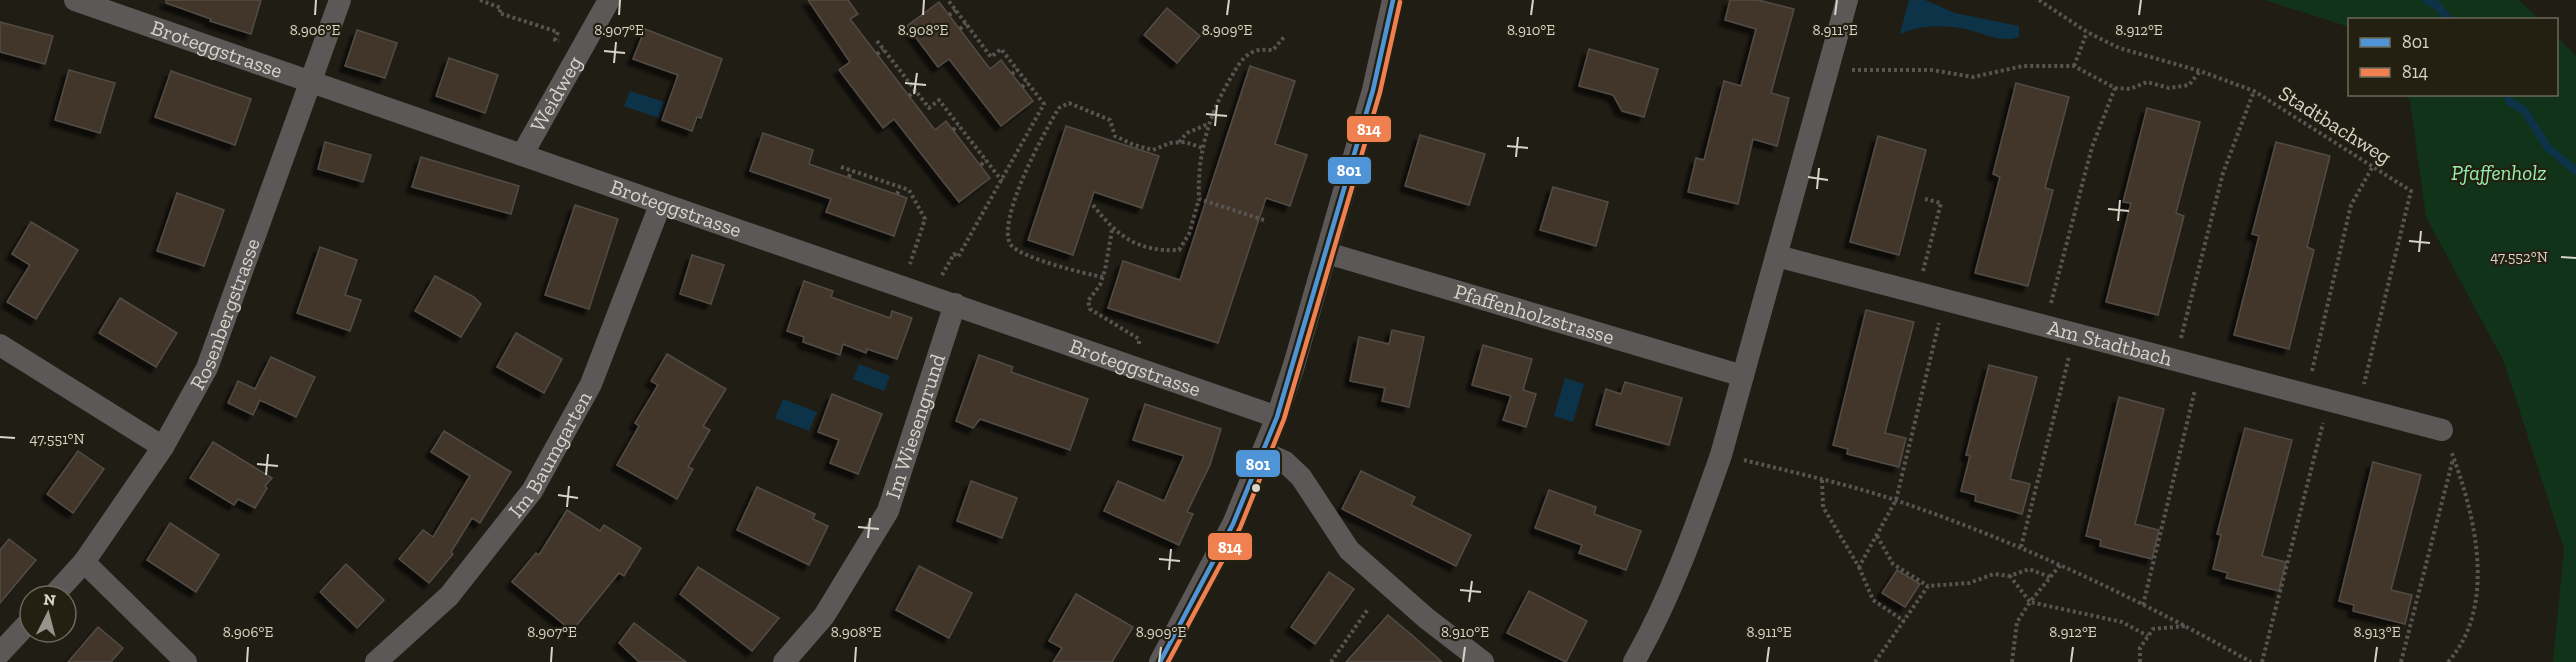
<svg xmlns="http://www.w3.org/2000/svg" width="2576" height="662" viewBox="0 0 2576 662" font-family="'Zilla Slab',serif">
	<defs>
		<filter id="shadow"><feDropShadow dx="-5.5" dy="5.5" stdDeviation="1.5" flood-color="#0009"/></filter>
	</defs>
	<rect width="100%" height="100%" fill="#201d15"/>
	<g fill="#10331a">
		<polygon points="2265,0 2519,0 2539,19 2350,20 2349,27"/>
		<polygon points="2557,37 2576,56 2576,662 2553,662 2564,549 2504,362 2426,217 2410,101 2406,95 2556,94"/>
	</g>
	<g fill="#0d3349">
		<path d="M 1909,0 L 1925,0 L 1955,13 L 2019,26 L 2019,37 C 2000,44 1980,31 1960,28 C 1938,25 1920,25 1900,34 Z"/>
		<polygon points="630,91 664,102 659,118 624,106"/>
		<polygon points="859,364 890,376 884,391 853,379"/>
		<polygon points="1565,378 1584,384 1573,422 1554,416"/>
		<polygon points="783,399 817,412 809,431 775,418"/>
	</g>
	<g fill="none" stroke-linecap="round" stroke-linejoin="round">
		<g stroke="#0d3349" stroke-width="8">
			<polyline points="2426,0 2437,5 2449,20"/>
			<polyline points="2507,94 2510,102 2524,110 2548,148 2576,171"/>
		</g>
	</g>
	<g fill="#433629" stroke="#514c46" stroke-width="1.5" filter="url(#shadow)">
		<polygon points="166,0 261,0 251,34 210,21 211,19 166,3"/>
		<polygon points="808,0 848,0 858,14 850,19 935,130 946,121 990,178 959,202 894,119 883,128 839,70 850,62"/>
		<polygon points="1730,0 1758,0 1794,9 1771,93 1789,98 1777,146 1753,139 1738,204 1688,192 1696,158 1704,160 1724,81 1741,86 1756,29 1725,20"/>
		<polygon points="939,2 990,69 1001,60 1033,101 1001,126 949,59 938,67 907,26"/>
		<polygon points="1167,8 1200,36 1177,63 1144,35"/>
		<polygon points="0,22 53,36 45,64 0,52"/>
		<polygon points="645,29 722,59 701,118 697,117 692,131 662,120 678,75 633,59"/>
		<polygon points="357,30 397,43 385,78 345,66"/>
		<polygon points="1589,49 1658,69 1644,117 1622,111 1613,95 1579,86"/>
		<polygon points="449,58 498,75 485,113 436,96"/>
		<polygon points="1250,66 1295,81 1275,144 1307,155 1290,206 1266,198 1218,343 1108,308 1123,261 1180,280"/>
		<polygon points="69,70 115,83 100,133 55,120"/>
		<polygon points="171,71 251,99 235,145 155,117"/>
		<polygon points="2016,83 2069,97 2045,188 2053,190 2028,286 1975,273 2000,177 1993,174"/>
		<polygon points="2147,108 2200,122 2176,213 2184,216 2158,315 2106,302 2131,203 2123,202"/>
		<polygon points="1066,126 1159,156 1142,208 1094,192 1073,255 1028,240"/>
		<polygon points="763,133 813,150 809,164 907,198 894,236 826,212 831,199 750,171"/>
		<polygon points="1420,135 1485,154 1469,205 1405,186"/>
		<polygon points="1878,136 1926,150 1899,255 1850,242"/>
		<polygon points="325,142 371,155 363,182 318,169"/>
		<polygon points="2276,142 2330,156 2307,247 2314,250 2289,349 2234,335 2259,236 2252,234"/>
		<polygon points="421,157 519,186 511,214 412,187"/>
		<polygon points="1553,187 1608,202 1596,246 1540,230"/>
		<polygon points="177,193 224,210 204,266 157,251"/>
		<polygon points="575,205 618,219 589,309 545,295"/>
		<polygon points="31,222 78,250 36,319 7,302 30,265 12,254"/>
		<polygon points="320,247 357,260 345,295 361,300 350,331 297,313"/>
		<polygon points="692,255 724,265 711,304 680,294"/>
		<polygon points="435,276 474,297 481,304 461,337 415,311"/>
		<polygon points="804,281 833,291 831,297 890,318 892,311 912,318 897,359 867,349 866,353 843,344 840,355 803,342 804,337 787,331"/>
		<polygon points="120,298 177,333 156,367 99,333"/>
		<polygon points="1866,310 1914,322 1885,433 1906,438 1899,467 1847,454 1848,449 1833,445"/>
		<polygon points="1392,330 1424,337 1409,407 1382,401 1385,388 1350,381 1359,337 1389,344"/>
		<polygon points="516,333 562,359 544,393 497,367"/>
		<polygon points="1483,345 1532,359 1523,390 1536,394 1526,427 1503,420 1511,396 1472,385"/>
		<polygon points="667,354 726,389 703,426 710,430 688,467 693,469 677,499 617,465 639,426 635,423 658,385 651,381"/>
		<polygon points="979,355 1013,367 1011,372 1088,399 1070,450 980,419 973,428 956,421"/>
		<polygon points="271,357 315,377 296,417 260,400 253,415 228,403 238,381 255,389"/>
		<polygon points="1989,365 2037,377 2010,479 2030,484 2022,514 1975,501 1976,495 1961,491 1970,456 1966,455"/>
		<polygon points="1625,382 1682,398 1669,445 1596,425 1606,389 1621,394"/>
		<polygon points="832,394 882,414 858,474 830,463 839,440 818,432"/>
		<polygon points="2119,397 2164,409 2135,524 2159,530 2152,559 2100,546 2101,540 2086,536"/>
		<polygon points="1145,404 1221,429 1210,465 1187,512 1193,514 1179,545 1104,511 1118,481 1164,501 1184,456 1133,440"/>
		<polygon points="2245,428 2292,440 2262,556 2286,562 2279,591 2226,578 2228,573 2213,569 2221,535 2217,534"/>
		<polygon points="444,431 511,472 480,523 472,518 451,552 453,554 429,583 399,559 423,530 433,537 470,476 431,452"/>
		<polygon points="213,442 272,478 265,486 267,488 255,508 238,499 234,505 190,478"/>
		<polygon points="78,451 104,469 73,513 47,494"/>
		<polygon points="2373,462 2421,475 2391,590 2412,595 2405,624 2353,611 2354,605 2339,601"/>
		<polygon points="1361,471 1415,497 1411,505 1471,535 1456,566 1342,509"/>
		<polygon points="971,481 1017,498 1002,538 957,521"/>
		<polygon points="757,487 815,514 813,519 828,526 809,565 737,530"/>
		<polygon points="1549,490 1596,507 1594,514 1641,531 1626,570 1579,553 1582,545 1535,528"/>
		<polygon points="567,510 600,531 604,525 641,548 624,576 619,573 572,631 512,582 536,553 539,555"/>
		<polygon points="170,523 219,555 196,592 147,560"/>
		<polygon points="9,539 36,560 0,603 0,550"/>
		<polygon points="346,564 384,600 357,628 320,592"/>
		<polygon points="919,566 972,593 949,638 896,610"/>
		<polygon points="698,567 779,618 752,651 680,594"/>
		<polygon points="1897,570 1920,584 1905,607 1882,593"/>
		<polygon points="1329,572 1354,589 1315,644 1291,627"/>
		<polygon points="1529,591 1587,621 1566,662 1507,633"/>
		<polygon points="1076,594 1133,627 1112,662 1053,662 1062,648 1049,641"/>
		<polygon points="1388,615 1413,636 1442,662 1346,662"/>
		<polygon points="634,623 686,662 639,662 619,643"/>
		<polygon points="98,627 123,648 111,662 68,662"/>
	</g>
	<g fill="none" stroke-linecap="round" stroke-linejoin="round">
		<g stroke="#575451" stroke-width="4" stroke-dasharray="3 3" stroke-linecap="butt">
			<polyline points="480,0 501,8 499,13 558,32 555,40 559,41"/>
			<polyline points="2039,0 2087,32 2119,48 2200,71 2254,91 2411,191 2364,384"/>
			<polyline points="949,15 956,10"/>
			<polyline points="960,29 966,23"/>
			<polyline points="877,41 929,108 939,100 1002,181"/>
			<polyline points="877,54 884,50"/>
			<polyline points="2074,66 2087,32"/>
			<polyline points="1852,70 1931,70 1973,77 2023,66 2074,66 2115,88 2130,89 2147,82 2169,88 2189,85 2200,71"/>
			<polyline points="1012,74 1017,69"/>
			<polyline points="1022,87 1027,82"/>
			<polyline points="909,96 916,90"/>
			<polyline points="953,130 958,125"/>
			<polyline points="1179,142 1187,133 1208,124"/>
			<polyline points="981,165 986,160"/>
			<polyline points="841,167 909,190 925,219 910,264"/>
			<polyline points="849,177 851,171"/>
			<polyline points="897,194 900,188"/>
			<path d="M 1093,205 C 1117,236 1137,252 1179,250 L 1189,234 L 1199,199"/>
			<path d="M 1264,220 L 1199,199 C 1197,154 1209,113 1233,74 C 1238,65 1244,55 1255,51 C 1260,49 1267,50 1273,50 L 1284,37"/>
			<polyline points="1112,230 1105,270 1100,285 1088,301 1090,309 1139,339 1139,345"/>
			<polyline points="1923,271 1941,203 1925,199"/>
			<polyline points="942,275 954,254 958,257 1044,104 1001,49 991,57 948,0"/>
			<path d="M 1103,277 C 1085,274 1021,258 1011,245 C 995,222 1045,130 1059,108 L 1069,103 L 1110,120 L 1115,136 L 1134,145 L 1153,150 L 1170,143 L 1185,142 L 1203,148"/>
			<polyline points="2051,303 2092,147 2115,88"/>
			<polyline points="2181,338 2223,173 2254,91"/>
			<polyline points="2312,371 2351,205 2373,166"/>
			<path d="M 1744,460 C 1795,473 1848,484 1898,501 C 2021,543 2137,598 2251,662"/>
			<polyline points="1822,480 1823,507 1859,567 1896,500 1939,323"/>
			<polyline points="1877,536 1893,564 1928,586"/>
			<polyline points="2021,547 2069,357"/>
			<polyline points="1859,567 1873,600 1904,621"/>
			<polyline points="2050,577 2029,569 2010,576 2030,602 2061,564"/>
			<polyline points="2143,605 2195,390"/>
			<polyline points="1331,662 1368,609"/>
			<polyline points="1875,662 1928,586 1969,583 1994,574 2010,576"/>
			<polyline points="2012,662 2017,622 2030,602 2122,622 2148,636"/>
			<polyline points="2140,662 2140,648 2153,629 2185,626"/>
			<polyline points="2262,662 2323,423"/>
			<polyline points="2401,662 2453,459"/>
			<path d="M 2448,662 C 2498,606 2475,514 2451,451"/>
		</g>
		<g stroke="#5c5858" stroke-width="22">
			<path id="s1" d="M 75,0 L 1277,417"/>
			<path id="s2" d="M 522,155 L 609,0"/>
			<path id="s3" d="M 1327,253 L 1743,376"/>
			<path id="s4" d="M 1777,256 L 2442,430"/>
			<polyline points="0,345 163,447"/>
			<polyline points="1264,452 1285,462 1301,477 1349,550 1426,618 1483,662"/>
			<polyline points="84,562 186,662"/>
			<path id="s5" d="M 53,596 L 84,562 L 163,447 L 207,368 L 340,0"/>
			<polyline points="0,653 30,621"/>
			<path id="s6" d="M 376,662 L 449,596 L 532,491 L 591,384 L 660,205"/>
			<path id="s7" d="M 784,662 L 824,616 L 888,511 L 955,304"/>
			<polyline points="1160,662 1233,524 1277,417 1294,365 1373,90 1393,0"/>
			<path d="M 1634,662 C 1671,597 1696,526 1721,455 L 1847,0"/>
		</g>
		<g stroke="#242011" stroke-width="9">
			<polyline id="bus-1" points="1160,662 1233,524 1277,417 1373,90 1393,0"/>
		</g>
		<g stroke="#242011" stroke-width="9">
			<polyline id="bus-2" points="1168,662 1240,528 1284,419 1380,92 1400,2"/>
		</g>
		<use href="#bus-1" stroke="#5094d8" stroke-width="4.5"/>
		<use href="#bus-2" stroke="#f0804f" stroke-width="4.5"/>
	</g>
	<path fill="none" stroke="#d7d4ca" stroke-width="2" d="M 315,15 L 316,0M 619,15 L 620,0M 923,15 L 924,0M 1227,15 L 1229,0M 1531,15 L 1533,0M 1835,15 L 1837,0M 2139,15 L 2141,0M 604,51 L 625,53M 614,63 L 616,42M 905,83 L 926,85M 914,94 L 917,73M 1206,114 L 1227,116M 1215,126 L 1217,105M 1507,146 L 1528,148M 1516,157 L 1518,137M 1808,177 L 1828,180M 1817,189 L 1819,168M 2108,209 L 2129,211M 2118,221 L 2120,200M 2409,241 L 2430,243M 2419,252 L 2421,231M 2561,257 L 2576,258M 0,437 L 15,438M 257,464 L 278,466M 266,475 L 268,454M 558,495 L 578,498M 567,507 L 569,486M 858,527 L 879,529M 868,538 L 870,518M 1159,559 L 1180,561M 1169,570 L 1171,549M 1460,590 L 1481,592M 1469,602 L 1472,581M 247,662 L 248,647M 551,662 L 552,647M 855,662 L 856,647M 1159,662 L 1161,647M 1463,662 L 1465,647M 1767,662 L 1769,647M 2071,662 L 2073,647M 2375,662 L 2377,647"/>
	<circle fill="#d7d4ca" stroke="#242011" stroke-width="2" cx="1256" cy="488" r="5"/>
	<g text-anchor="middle" stroke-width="4.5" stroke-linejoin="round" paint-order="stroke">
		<g font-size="21" fill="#d7d4ca" stroke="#242011">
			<text dy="7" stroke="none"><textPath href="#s1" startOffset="150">Broteggstrasse</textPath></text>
			<text dy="7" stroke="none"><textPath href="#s2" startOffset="70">Weidweg</textPath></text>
			<text transform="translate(2335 125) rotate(32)" y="7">Stadtbachweg</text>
			<text dy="7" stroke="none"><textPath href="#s1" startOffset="636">Broteggstrasse</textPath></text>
			<text dy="7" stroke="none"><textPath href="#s5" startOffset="333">Rosenbergstrasse</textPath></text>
			<text dy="7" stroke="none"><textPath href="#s3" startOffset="216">Pfaffenholzstrasse</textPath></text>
			<text dy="7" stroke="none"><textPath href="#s4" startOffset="344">Am Stadtbach</textPath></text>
			<text dy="7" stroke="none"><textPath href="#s1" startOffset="1122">Broteggstrasse</textPath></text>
			<text dy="7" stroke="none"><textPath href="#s7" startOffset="273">Im Wiesengrund</textPath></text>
			<text dy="7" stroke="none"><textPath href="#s6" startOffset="273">Im Baumgarten</textPath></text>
		</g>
		<g font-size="21" font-style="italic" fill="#92f1ab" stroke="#242011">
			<text x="2499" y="180">Pfaffenholz</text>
		</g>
	</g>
	<g font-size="15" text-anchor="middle" fill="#d7d4ca" stroke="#242011" stroke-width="4.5" stroke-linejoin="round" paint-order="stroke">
		<text x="315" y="35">8.906°E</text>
		<text x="619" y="35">8.907°E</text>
		<text x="923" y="35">8.908°E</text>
		<text x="1227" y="35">8.909°E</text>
		<text x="1531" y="35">8.910°E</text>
		<text x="1835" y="35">8.911°E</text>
		<text x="2139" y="35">8.912°E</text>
		<text x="2519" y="262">47.552°N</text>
		<text x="57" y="444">47.551°N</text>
		<text x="248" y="637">8.906°E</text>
		<text x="552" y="637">8.907°E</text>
		<text x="856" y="637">8.908°E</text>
		<text x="1161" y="637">8.909°E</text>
		<text x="1465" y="637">8.910°E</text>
		<text x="1769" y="637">8.911°E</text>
		<text x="2073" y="637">8.912°E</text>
		<text x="2377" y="637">8.913°E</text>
	</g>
	<g stroke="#242011" stroke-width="2">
		<rect x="1346" y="115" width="46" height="28" rx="6" fill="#f0804f"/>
		<rect x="1327" y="156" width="45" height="29" rx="6" fill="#5094d8"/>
		<rect x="1235" y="449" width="46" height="29" rx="6" fill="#5094d8"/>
		<rect x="1207" y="532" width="46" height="29" rx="6" fill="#f0804f"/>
	</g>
	<g font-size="16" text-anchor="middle" font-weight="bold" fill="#fff">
		<text x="1369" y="135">814</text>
		<text x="1349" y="176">801</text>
		<text x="1258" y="470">801</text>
		<text x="1230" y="553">814</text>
	</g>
	<rect x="2348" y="18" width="210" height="78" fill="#242011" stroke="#6c685b" stroke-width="1.5"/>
	<rect x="2360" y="38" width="30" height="9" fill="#5094d8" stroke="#6c685b" stroke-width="1.5"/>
	<text x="2402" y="48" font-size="18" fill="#d7d4ca">801</text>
	<rect x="2360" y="68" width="30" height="9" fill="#f0804f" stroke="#6c685b" stroke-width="1.5"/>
	<text x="2402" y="78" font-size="18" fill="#d7d4ca">814</text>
	<g transform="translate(48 614) rotate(6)"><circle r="28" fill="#242011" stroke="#6c685b" stroke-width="1.5"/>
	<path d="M0-4.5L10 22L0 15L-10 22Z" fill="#97948b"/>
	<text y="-9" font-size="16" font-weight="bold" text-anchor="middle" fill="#d7d4ca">N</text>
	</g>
</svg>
